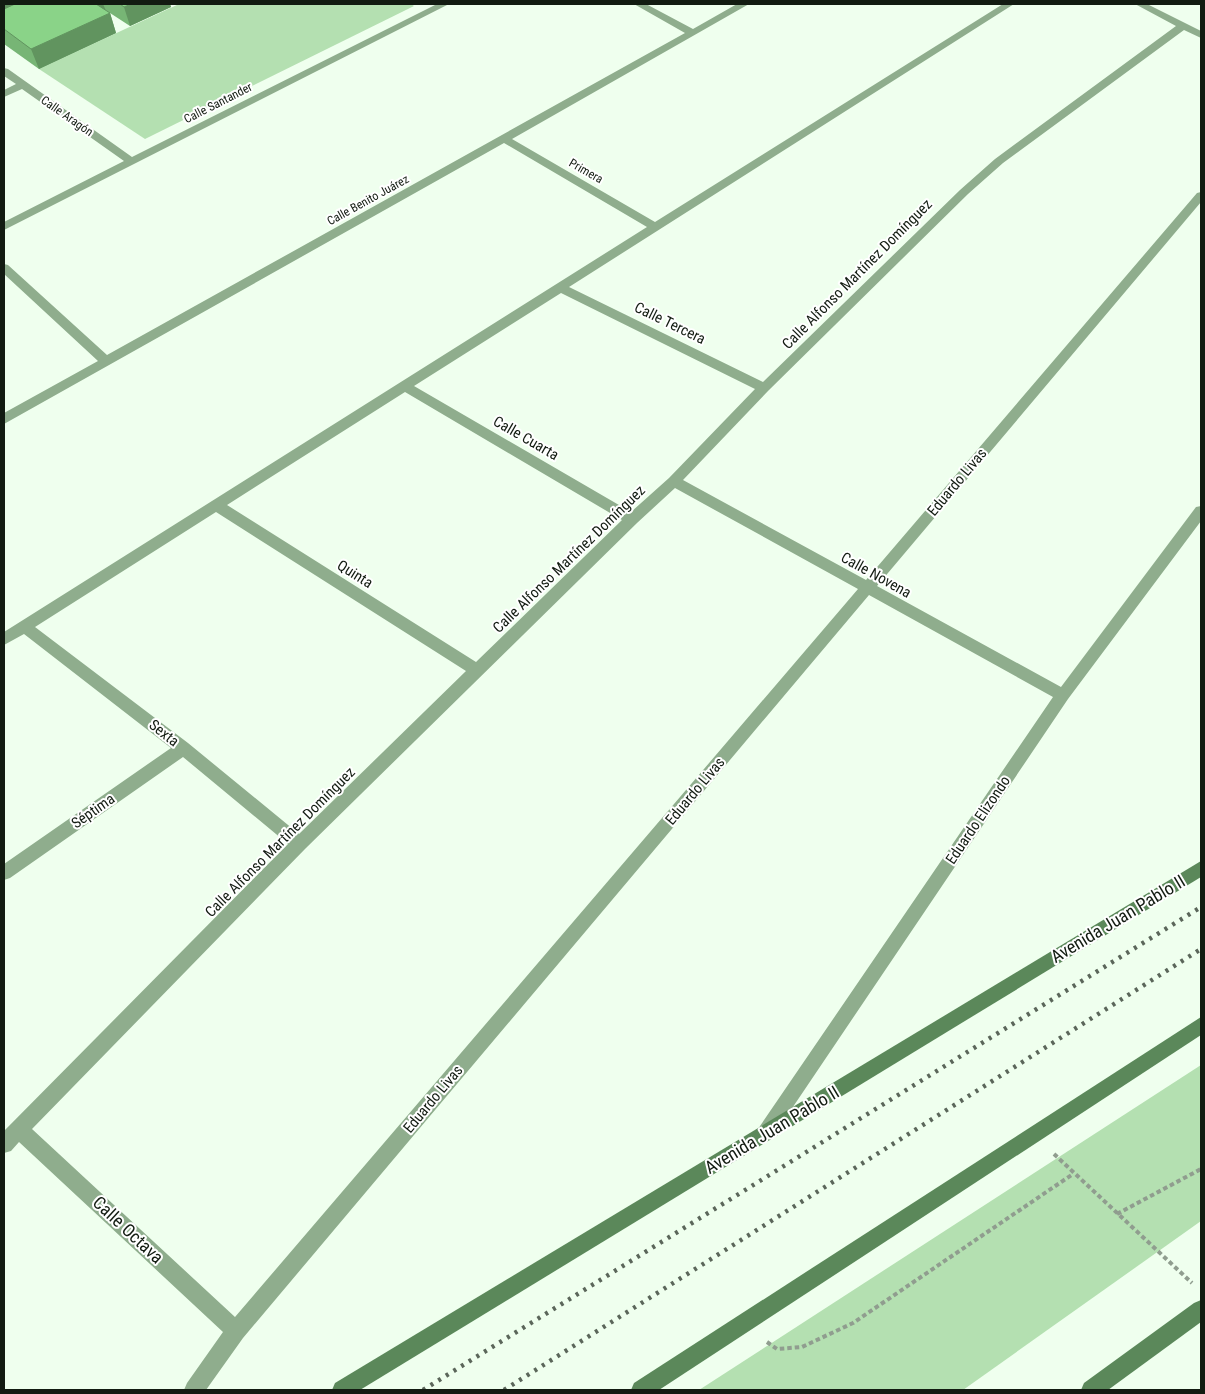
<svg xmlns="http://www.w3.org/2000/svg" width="1205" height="1394" viewBox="0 0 1205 1394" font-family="'Roboto Condensed',sans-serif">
	<rect width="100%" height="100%" fill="#efffee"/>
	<g fill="#b4e0b1">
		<polygon points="179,4 411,4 414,6 145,139 39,69"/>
		<polygon points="1201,1065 1201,1221 963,1390 699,1390"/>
	</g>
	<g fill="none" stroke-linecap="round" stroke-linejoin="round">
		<g stroke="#909d8f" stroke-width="4" stroke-dasharray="4.5 3" stroke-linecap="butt">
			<polyline points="1054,1154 1192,1283"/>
			<polyline points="1117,1214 1201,1169"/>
			<polyline points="767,1342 777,1349 802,1347 853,1323 1073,1174"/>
		</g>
		<g fill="#8fad8d" fill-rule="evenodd">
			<polygon points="437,4 449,4 4,230 4,222 124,161 22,89 4,97 4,90 16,84 4,76 4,68 8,69 132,157"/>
			<path d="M 634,4 L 646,4 L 693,29 L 737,4 L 749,4 L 512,139 L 655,222 L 1003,4 L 1014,4 L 569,287 L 763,382 L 960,190 L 995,159 L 1176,26 L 1135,4 L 1147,4 L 1201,31 L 1201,38 L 1184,30 L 1003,163 L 968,194 L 768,391 L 683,480 L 866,580 L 1197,193 L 1201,192 L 1201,202 L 877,586 L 1061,687 L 1196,507 L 1201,506 L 1201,521 L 1068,699 L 772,1138 L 766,1141 L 760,1138 L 757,1132 L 760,1126 L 1053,697 L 869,595 L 243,1338 L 206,1390 L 184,1390 L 187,1383 L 223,1332 L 19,1142 L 11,1151 L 4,1153 L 4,1131 L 288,844 L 183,757 L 10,878 L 4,880 L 4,864 L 171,748 L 24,634 L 4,645 L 4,632 L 647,227 L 504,143 L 4,424 L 4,413 L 98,361 L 4,274 L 4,264 L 8,265 L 107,355 L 685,33 ZM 561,293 L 755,389 L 669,478 L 631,512 L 414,386 ZM 405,392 L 622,520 L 476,662 L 227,505 ZM 675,488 L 858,589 L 235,1317 L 32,1129 L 305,849 L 637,523 ZM 216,512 L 466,671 L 299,834 L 188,743 L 35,627 Z"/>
		</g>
		<g fill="#5b885a" fill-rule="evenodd">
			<polygon points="1201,861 1201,877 360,1390 332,1390 335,1383"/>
			<polygon points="1201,1017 1201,1035 659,1390 631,1390 634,1383"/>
			<polygon points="1201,1300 1201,1322 1108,1390 1081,1390 1084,1383 1194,1303"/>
		</g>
		<g stroke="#5b665a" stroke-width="4.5" stroke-dasharray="3 6" stroke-linecap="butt">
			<polyline points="423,1390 1201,907"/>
			<polyline points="504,1390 1201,949"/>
		</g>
	</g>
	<polygon fill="#77b575" points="4,4 170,4 171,7 130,26 110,13 116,33 39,69 4,44"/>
	<g fill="#61945f">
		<polygon points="4,4 47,4 4,23"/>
		<polygon points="89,4 103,4 106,11"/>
		<polygon points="131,4 170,4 171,7 130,26 124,7"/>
		<polygon points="110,13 116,33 39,69 31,49"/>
	</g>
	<g fill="#8ad388" stroke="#61945f">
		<polygon points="15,4 96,4 110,13 31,49 4,29 4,9"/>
		<polygon points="120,4 131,4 124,7"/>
	</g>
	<g text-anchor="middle" stroke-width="4" stroke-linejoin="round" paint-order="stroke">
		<g font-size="12" fill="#121b11" stroke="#fff">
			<text transform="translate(218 103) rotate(-27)" y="4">Calle Santander</text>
			<text transform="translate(67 116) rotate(35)" y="4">Calle Aragón</text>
			<text transform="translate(586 171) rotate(30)" y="4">Primera</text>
			<text transform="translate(368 200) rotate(-29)" y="4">Calle Benito Juárez</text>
		</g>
		<g font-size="15" fill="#121b11" stroke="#fff">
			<text transform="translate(857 274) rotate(-45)" y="5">Calle Alfonso Martínez Domínguez</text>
			<text transform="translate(670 323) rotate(26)" y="5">Calle Tercera</text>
			<text transform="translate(526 438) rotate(30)" y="5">Calle Cuarta</text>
			<text transform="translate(957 482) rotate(-50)" y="5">Eduardo Livas</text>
			<text transform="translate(569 559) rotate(-44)" y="5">Calle Alfonso Martínez Domínguez</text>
			<text transform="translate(355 574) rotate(32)" y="5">Quinta</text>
			<text transform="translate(876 575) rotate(29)" y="5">Calle Novena</text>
			<text transform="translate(164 733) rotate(38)" y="5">Sexta</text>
			<text transform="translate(695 791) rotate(-50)" y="5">Eduardo Livas</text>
			<text transform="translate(93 811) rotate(-35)" y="5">Séptima</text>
			<text transform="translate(978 820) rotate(-56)" y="5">Eduardo Elizondo</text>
			<text transform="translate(280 842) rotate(-45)" y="5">Calle Alfonso Martínez Domínguez</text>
			<text transform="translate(433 1099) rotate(-50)" y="5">Eduardo Livas</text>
		</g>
		<g font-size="18" fill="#121b11" stroke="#fff">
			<text transform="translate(1118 919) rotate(-31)" y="6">Avenida Juan Pablo II</text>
			<text transform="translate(772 1130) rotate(-31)" y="6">Avenida Juan Pablo II</text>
			<text transform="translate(128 1230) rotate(43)" y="6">Calle Octava</text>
		</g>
	</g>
	<rect width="1205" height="1394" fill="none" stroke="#121b11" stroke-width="10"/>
</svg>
